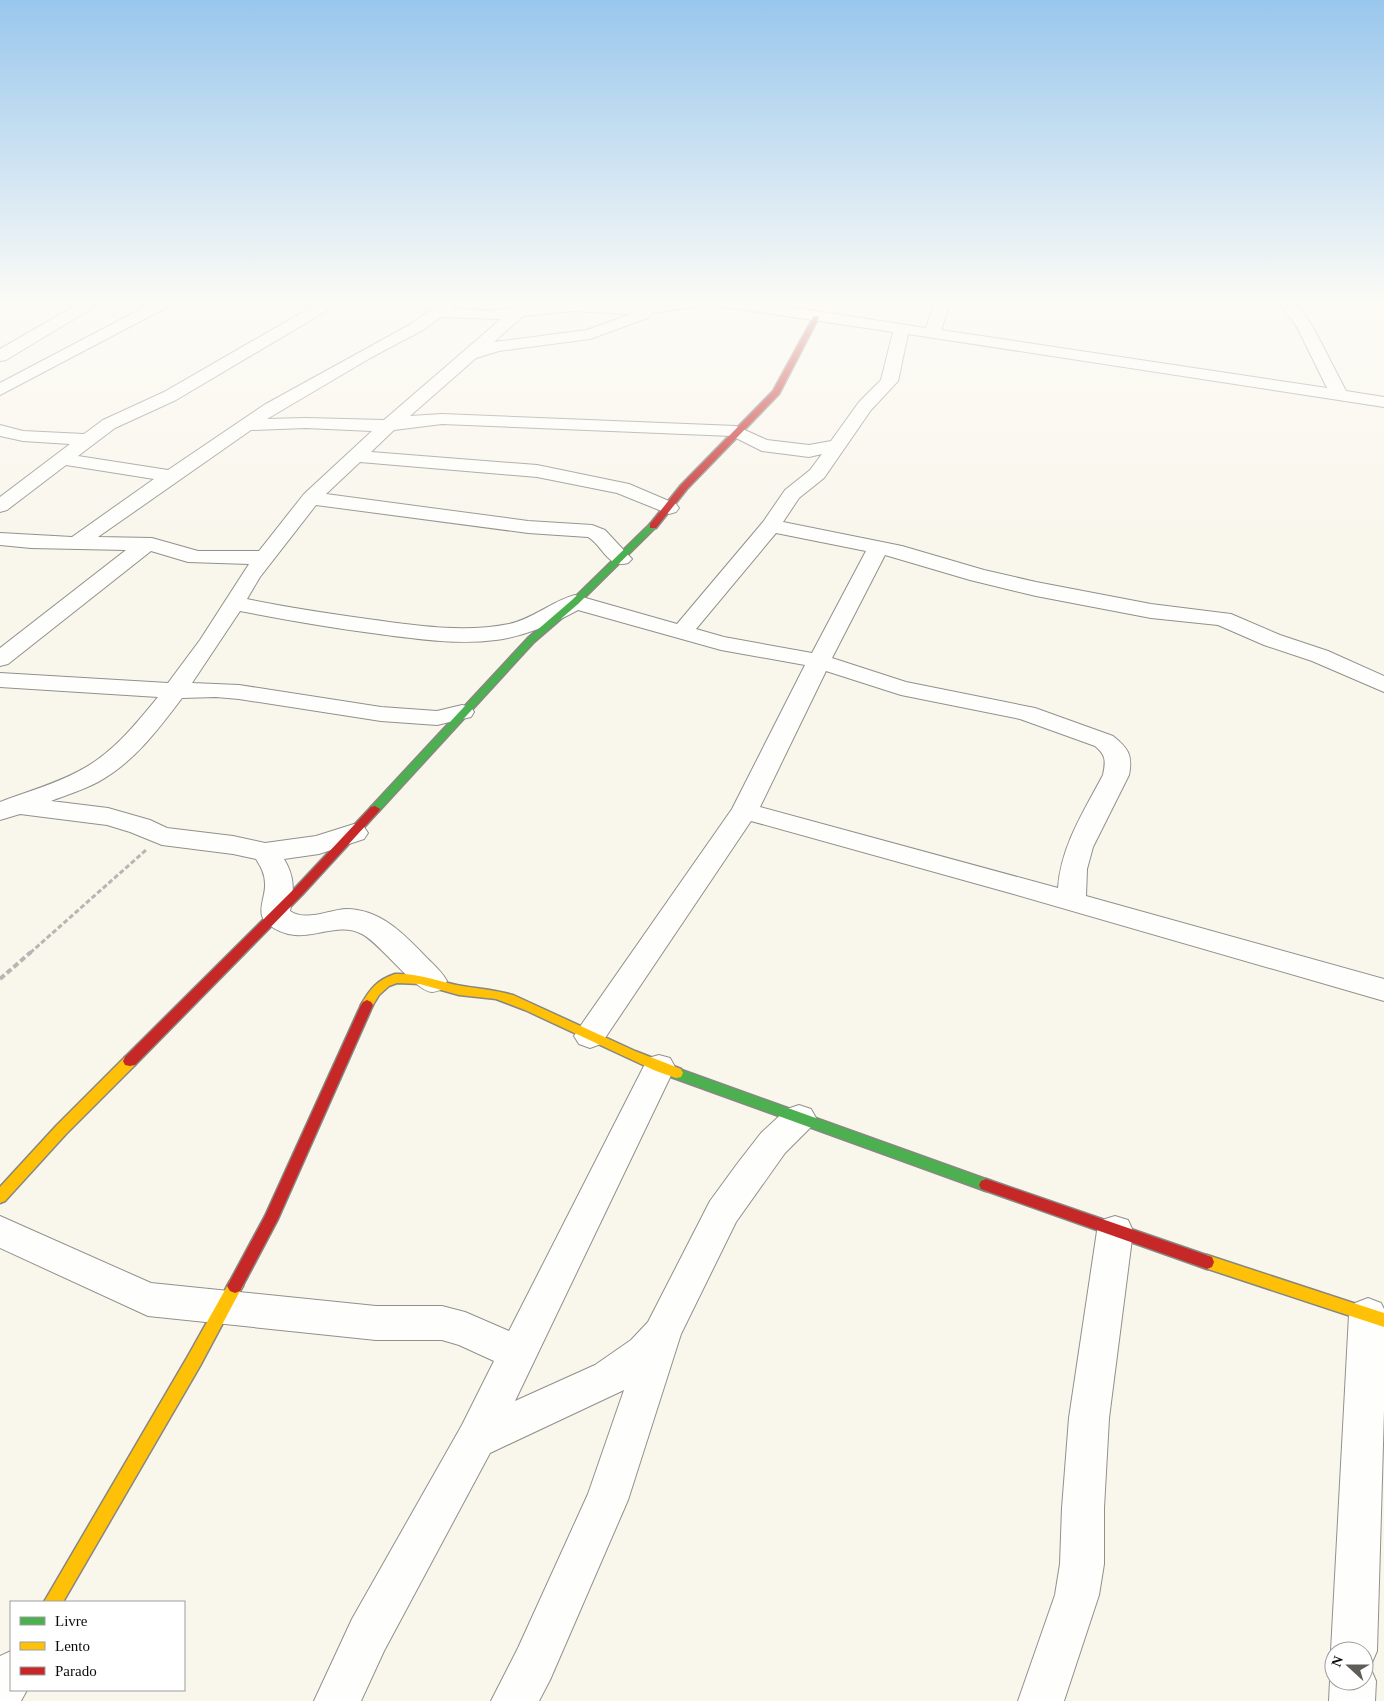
<svg xmlns="http://www.w3.org/2000/svg" width="1384" height="1701" viewBox="0 0 1384 1701" font-family="Georgia,serif">
	<rect width="100%" height="100%" fill="#f9f6ec"/>
	<g fill="none" stroke-linecap="round" stroke-linejoin="round">
		<g stroke="#92908c" stroke-width="2">
			<g id="street">
				<polygon points="0,301 12,301 9,304 0,308"/>
				<polygon points="83,301 102,301 99,304 6,360 0,361 0,349"/>
				<polygon points="156,301 176,301 173,304 0,395 0,383"/>
				<path d="M 322,301 L 341,301 L 338,304 L 176,400 L 115,428 L 78,456 L 168,470 L 264,405 L 411,324 L 442,301 L 460,301 L 452,308 C 474,309 504,316 522,301 L 539,301 L 535,306 L 573,301 L 630,304 L 709,301 L 706,304 L 701,306 L 651,313 L 650,317 L 590,339 L 499,351 L 476,358 L 410,416 L 442,414 L 736,426 L 767,440 L 809,445 L 831,441 L 859,402 L 881,380 L 893,332 L 719,306 L 714,304 L 711,301 L 750,301 L 926,328 L 935,301 L 951,301 L 941,330 L 1327,388 L 1297,327 L 1278,301 L 1294,301 L 1313,327 L 1346,391 L 1384,397 L 1384,407 L 908,334 L 898,381 L 871,410 L 824,478 L 799,498 L 783,522 L 902,546 L 984,570 L 1036,582 L 1151,604 L 1231,614 L 1280,635 L 1328,651 L 1384,676 L 1384,692 L 1312,661 L 1264,645 L 1218,625 L 1151,618 L 1036,596 L 970,580 L 885,555 L 832,658 L 906,682 L 1035,708 L 1113,736 C 1128,748 1133,755 1129,775 L 1093,847 L 1087,869 L 1086,896 L 1384,979 L 1384,1001 L 1010,893 L 751,821 L 601,1044 L 590,1048 L 579,1044 L 574,1036 L 579,1028 L 732,809 L 805,665 L 721,650 L 578,610 C 552,624 526,636 496,640 C 457,645 417,639 379,634 C 332,628 286,620 240,611 L 192,683 L 239,685 L 381,707 L 437,711 L 462,705 L 471,707 L 474,712 L 471,717 L 437,725 L 381,721 L 239,699 L 216,697 L 182,698 C 158,730 133,763 98,782 C 83,790 66,795 51,801 L 108,808 L 150,820 L 167,828 L 233,836 L 265,843 L 316,836 L 354,824 L 364,827 L 368,833 L 364,839 L 319,854 L 284,859 C 295,877 294,891 290,911 C 306,922 328,910 346,909 C 381,909 405,935 427,958 C 434,965 442,972 447,981 L 443,989 C 440,990 435,992 432,992 C 416,992 381,944 362,934 C 332,918 301,952 267,923 C 255,914 266,896 265,884 C 265,874 261,867 256,859 L 233,854 L 162,845 L 130,832 L 107,825 L 20,814 L 0,820 L 0,802 C 26,792 55,784 79,771 C 112,754 135,725 158,697 L 0,687 L 0,673 L 168,683 L 200,640 L 249,564 L 188,562 L 151,551 L 8,664 L 0,666 L 0,648 L 126,550 L 31,548 L 0,545 L 0,533 L 72,537 L 154,479 L 66,465 L 7,510 L 0,512 L 0,497 L 70,444 L 23,441 L 0,436 L 0,425 L 23,431 L 84,434 L 103,420 L 164,392 ZM 573,311 L 631,314 L 587,330 L 494,342 L 523,316 ZM 441,317 L 501,319 L 384,420 L 306,418 L 267,419 L 372,357 L 423,330 ZM 442,424 L 732,436 L 762,451 L 809,457 L 822,454 L 810,470 L 785,490 L 763,522 L 677,624 L 575,595 C 552,601 533,619 509,624 C 465,633 419,626 375,620 C 332,614 290,608 247,599 L 260,577 L 316,505 L 528,533 L 588,537 C 603,546 608,569 628,563 L 632,559 L 605,530 L 592,525 L 528,521 L 326,494 L 360,462 L 537,477 L 617,493 L 669,514 L 676,512 L 679,508 L 676,504 L 629,484 L 537,465 L 371,452 L 394,430 ZM 306,428 L 372,431 L 304,494 L 259,551 L 198,551 L 152,538 L 98,537 L 251,430 ZM 776,533 L 866,551 L 812,653 L 724,637 L 696,629 ZM 826,671 L 901,695 L 1020,719 L 1095,746 C 1106,755 1106,761 1103,775 C 1084,811 1061,846 1058,888 L 760,807 Z"/>
				<polygon points="659,1055 670,1058 675,1067 515,1401 595,1365 631,1340 648,1322 710,1201 737,1164 761,1133 787,1109 799,1105 811,1109 816,1118 811,1127 785,1153 736,1222 681,1334 628,1500 550,1680 539,1701 491,1701 518,1648 588,1494 624,1390 490,1453 384,1651 361,1701 314,1701 352,1619 462,1425 494,1361 459,1345 442,1340 376,1340 148,1316 0,1248 0,1216 151,1283 376,1306 442,1306 465,1312 509,1331 648,1058"/>
				<polygon points="1115,1216 1128,1220 1133,1231 1109,1418 1104,1508 1104,1564 1099,1595 1064,1701 1018,1701 1055,1595 1060,1564 1062,1508 1069,1418 1097,1231 1102,1220"/>
				<polygon points="1368,1298 1381,1303 1384,1309 1384,1410 1377,1651 1370,1667 1376,1681 1375,1701 1329,1701 1330,1681 1334,1671 1334,1681 1364,1681 1364,1651 1334,1651 1334,1657 1331,1651 1349,1315 1355,1303"/>
				<polygon points="11,1651 11,1690 27,1690 21,1701 0,1701 0,1656"/>
			</g>
		</g>
		<g stroke="#888782" stroke-width="3">
			<g id="fast">
				<polygon points="650,524 653,524 657,526 578,604 534,642 379,811 371,811 370,809 371,807 528,638 572,600"/>
				<polygon points="676,1068 991,1181 993,1185 991,1189 986,1191 671,1077 669,1073 671,1069"/>
			</g>
		</g>
		<g stroke="#888782" stroke-width="3">
			<g id="slow">
				<path d="M 395,974 C 419,973 439,982 462,986 C 479,989 496,990 513,995 L 635,1051 L 681,1069 L 683,1073 L 681,1077 L 676,1078 L 656,1071 L 525,1010 L 496,999 L 459,995 L 420,984 L 397,983 L 389,986 L 379,995 L 371,1008 L 363,1008 L 361,1005 C 370,989 377,980 395,974 Z"/>
				<polygon points="130,1056 135,1057 137,1061 135,1065 66,1134 5,1201 0,1203 0,1187 56,1126 125,1057"/>
				<polygon points="1207,1255 1384,1313 1384,1327 1202,1267 1200,1262 1202,1257"/>
				<polygon points="235,1279 240,1281 243,1286 240,1291 200,1366 63,1602 44,1602 188,1356 230,1281"/>
			</g>
		</g>
		<g stroke="#888782" stroke-width="3">
			<g id="jam">
				<polygon points="814,316 819,317 779,394 687,489 656,528 650,528 650,524 681,485 773,391"/>
				<polygon points="375,806 380,809 379,811 303,894 135,1065 130,1066 125,1065 123,1061 125,1057 295,888 371,807"/>
				<polygon points="367,1000 371,1002 373,1005 278,1219 240,1291 235,1293 230,1291 227,1286 230,1281 265,1216 361,1005 363,1002"/>
				<polygon points="986,1179 1212,1257 1214,1262 1212,1267 1207,1269 981,1189 979,1185 981,1181"/>
			</g>
		</g>
		<polyline stroke="#b7b6b5" stroke-width="3" stroke-dasharray="5 2.5" stroke-linecap="butt" points="30,953 146,850"/>
		<polyline stroke="#b7b6b5" stroke-width="4" stroke-dasharray="6 3" stroke-linecap="butt" points="0,979 31,952"/>
		<use href="#street" fill="#fefefc" fill-rule="evenodd"/>
		<use href="#fast" fill="#4caf50" fill-rule="evenodd"/>
		<use href="#slow" fill="#ffc107" fill-rule="evenodd"/>
		<use href="#jam" fill="#c62828" fill-rule="evenodd"/>
	</g>
	<linearGradient id="sky" x2="0" y2="1"><stop stop-color="#99c7ed"/><stop offset="0.56" stop-color="#fcfbf6"/><stop offset="1" stop-color="#fcfbf6" stop-opacity="0"/></linearGradient>
	<rect width="1384" height="539" fill="url(#sky)"/>
	<rect x="10" y="1601" width="175" height="90" fill="#ffffff" stroke="#9d9d9d"/>
	<rect x="20" y="1617" width="25" height="8" fill="#4caf50" stroke="#9d9d9d"/>
	<text x="55" y="1626" font-size="15" fill="#0a0a0a">Livre</text>
	<rect x="20" y="1642" width="25" height="8" fill="#ffc107" stroke="#9d9d9d"/>
	<text x="55" y="1651" font-size="15" fill="#0a0a0a">Lento</text>
	<rect x="20" y="1667" width="25" height="8" fill="#c62828" stroke="#9d9d9d"/>
	<text x="55" y="1676" font-size="15" fill="#0a0a0a">Parado</text>
	<g transform="translate(1349 1666) rotate(291)"><circle r="24" fill="#ffffff" stroke="#9d9d9d"/>
	<path d="M0-4L9 19L0 12L-9 19Z" fill="#5e5d59"/>
	<text y="-8" font-size="14" font-weight="bold" text-anchor="middle" fill="#0a0a0a">N</text>
	</g>
</svg>
